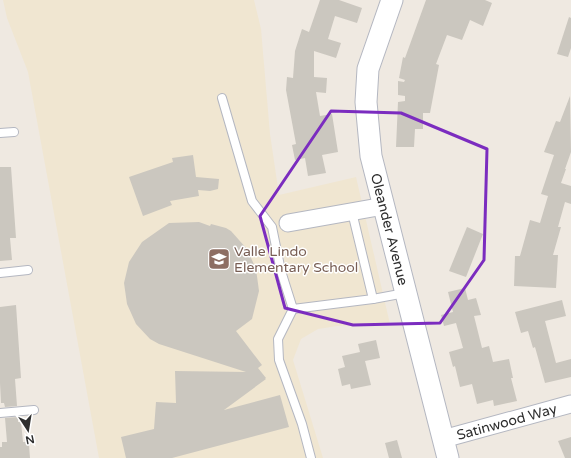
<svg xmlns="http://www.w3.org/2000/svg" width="571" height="458" viewBox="0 0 571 458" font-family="'Varela Round',sans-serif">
	<rect width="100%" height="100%" fill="#efe9e1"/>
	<polygon fill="#f0e6d1" points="3,0 254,0 261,29 270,134 279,195 356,177 390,324 337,326 318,329 301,339 293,360 323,458 99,458 28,72 7,18"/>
	<g fill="#cbc7bf">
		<polygon points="320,0 339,0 362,8 357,23 335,16 328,39 341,43 336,58 314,51 314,77 327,78 326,93 316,92 320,116 332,114 338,152 322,155 326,173 308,176 305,158 295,160 292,145 296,144 286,90 287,77 293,78 295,51 302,29 309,32"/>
		<polygon points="426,0 485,0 492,3 483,26 470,20 462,40 447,35 436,64 439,65 430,113 423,113 423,129 415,129 414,147 396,147 398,102 405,101 405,96 398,95 398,81 404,82 405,80 399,78 403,57 405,58"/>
		<polygon points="569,17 571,18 571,48 568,57 557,54"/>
		<polygon points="570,96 571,152 565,169 566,169 561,183 571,186 571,204 565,202 558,227 561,227 553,255 558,255 556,288 514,286 515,256 520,256 530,220 540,223 548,196 541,194 554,155 544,152 556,121 560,122"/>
		<polygon points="193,155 196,177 219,179 218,189 210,191 198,190 199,196 170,201 172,205 143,216 129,177 173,162 172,158"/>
		<polygon points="0,167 11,167 16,238 10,238 12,260 0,261"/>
		<polygon points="199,222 210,226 211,224 226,228 231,231 247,249 256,269 259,291 252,319 236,331 262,365 258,368 266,378 265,378 266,379 224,410 280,395 289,427 172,458 126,458 121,437 154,429 156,402 176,403 175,371 246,372 159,344 150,339 136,324 127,304 124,283 129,262 142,242 169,223"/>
		<polygon points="467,227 483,234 466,277 449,271"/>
		<polygon points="465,288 468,300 476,298 481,315 474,316 482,348 489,346 493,362 509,359 513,378 511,378 517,401 494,406 493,400 477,404 472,384 460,387 455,366 453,367 449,352 463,348 456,323 444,326 441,315 453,312 448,292"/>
		<polygon points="562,300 566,316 545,321 556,363 571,359 571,377 545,383 535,347 533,348 528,331 521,333 515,312"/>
		<polygon points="16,305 21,378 15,379 17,406 5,407 4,403 1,403 0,383 0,307"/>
		<polygon points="376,340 380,358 365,361 371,385 351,389 350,384 342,386 338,369 345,367 342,356 360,352 358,344"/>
		<polygon points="18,417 18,422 21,422 23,442 28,442 29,445 30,458 0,458 0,447 2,447 2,442 7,442 5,418"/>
		<polygon points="571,437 571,458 565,458 558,441"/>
		<polygon points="397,440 402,458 389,458 385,443"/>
	</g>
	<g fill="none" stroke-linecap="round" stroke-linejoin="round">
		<g stroke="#b4b7c1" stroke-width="10">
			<g id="service">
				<polyline points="222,98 252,201 272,227 281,271 293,309 373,299 405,293"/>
				<polyline points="0,133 14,132"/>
				<polyline points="352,212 373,299"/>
				<polyline points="0,273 28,270"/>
				<polyline points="293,309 278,339 279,360 302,424 311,458"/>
				<polyline points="0,413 34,410"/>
			</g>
		</g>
		<g stroke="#b4b7c1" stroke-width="19">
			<g id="minor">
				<polyline points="288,223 384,206"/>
				<path id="s1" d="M 443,439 L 571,404"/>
			</g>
		</g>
		<g stroke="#b4b7c1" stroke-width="23">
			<g id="tertiary">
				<path id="s2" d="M 392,0 L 368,69 L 366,102 L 371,156 L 448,458"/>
			</g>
		</g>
		<use href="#service" stroke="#fff" stroke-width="8"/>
		<use href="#minor" stroke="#fff" stroke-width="17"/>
		<use href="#tertiary" stroke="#fff" stroke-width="21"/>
	</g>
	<path fill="none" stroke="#7b2cbf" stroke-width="3" stroke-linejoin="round" d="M 331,111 L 401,113 L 487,149 L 484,260 L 440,323 L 353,325 L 285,308 L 260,216 Z"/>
	<defs>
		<g id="school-square" transform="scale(1.15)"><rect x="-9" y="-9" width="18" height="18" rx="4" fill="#8d6e63" stroke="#fff"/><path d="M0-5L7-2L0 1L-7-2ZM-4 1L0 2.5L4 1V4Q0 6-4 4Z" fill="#fff"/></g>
	</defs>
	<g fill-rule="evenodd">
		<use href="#school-square" x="219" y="259"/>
	</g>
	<g text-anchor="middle" stroke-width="3" stroke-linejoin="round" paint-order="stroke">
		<g font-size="14" fill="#2e2e2e" stroke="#fff">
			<text dy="5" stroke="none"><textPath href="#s2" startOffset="236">Oleander Avenue</textPath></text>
			<text dy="5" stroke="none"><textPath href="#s1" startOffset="66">Satinwood Way</textPath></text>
		</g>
		<g font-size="14" fill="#785e54" stroke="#fff" text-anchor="start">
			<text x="234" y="256">Valle Lindo<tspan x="234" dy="16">Elementary School</tspan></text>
		</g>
	</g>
	<g transform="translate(28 430) rotate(168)" stroke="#ffffff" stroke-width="3" paint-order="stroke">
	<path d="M0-3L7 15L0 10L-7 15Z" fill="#2e2e2e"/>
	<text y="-6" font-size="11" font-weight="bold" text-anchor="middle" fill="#2e2e2e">N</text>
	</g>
</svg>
